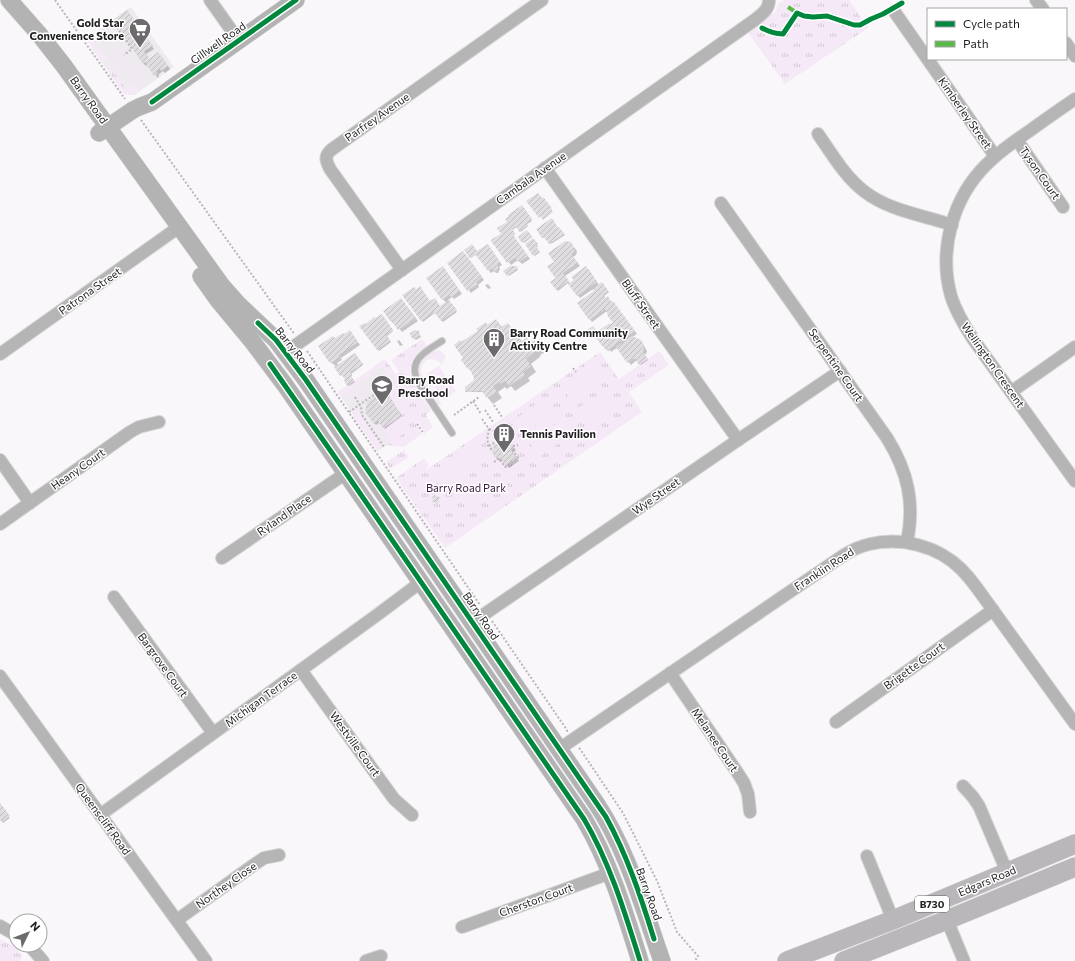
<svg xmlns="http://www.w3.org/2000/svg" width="1075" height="961" viewBox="0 0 1075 961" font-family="Commissioner,sans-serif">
	<defs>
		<pattern id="grass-tufts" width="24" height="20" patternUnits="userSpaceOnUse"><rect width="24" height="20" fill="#f6e9f7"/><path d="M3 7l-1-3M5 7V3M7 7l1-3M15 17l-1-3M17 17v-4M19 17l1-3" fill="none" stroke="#d3c7d3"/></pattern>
		<pattern id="building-hatch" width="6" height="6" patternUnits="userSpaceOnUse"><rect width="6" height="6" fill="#e0dde0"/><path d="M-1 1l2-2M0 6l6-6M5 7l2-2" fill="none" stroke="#c0bdc0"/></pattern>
	</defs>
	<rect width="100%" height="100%" fill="#faf7fa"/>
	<g fill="#efe9f0">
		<polygon points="131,7 174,67 134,95 124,94 86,39"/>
		<polygon points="385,359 425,418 378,451 338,392"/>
	</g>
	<g fill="url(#grass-tufts)">
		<polygon points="784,0 849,0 868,28 785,84 747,31 775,12 779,3"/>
		<polygon points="111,22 112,24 91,39 105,58 110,55 111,57 102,63 86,39"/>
		<polygon points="116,64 117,65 112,68 126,89 133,84 139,91 134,95 124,94 107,70"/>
		<path d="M 422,339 L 427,346 C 394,367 416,386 431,410 L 426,415 L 433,427 L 425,433 L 418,423 L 416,425 L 422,434 L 404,447 L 386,445 L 410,429 L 386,391 L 395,384 L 383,366 L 351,388 L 352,389 L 341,397 L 338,392 L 385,359 L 396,375 L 399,372 L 391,360 Z"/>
		<polygon points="659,351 669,365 629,392 642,412 445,548 396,478 424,458 429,465 426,470 600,352 619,379"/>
		<polygon points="404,450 409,457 390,469 386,462"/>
		<polygon points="0,939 14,947 23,956 19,961 0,961"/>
	</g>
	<g fill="#f6e9f7">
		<path d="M 439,350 L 446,355 L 442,365 C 437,359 432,357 425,361 L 421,368 L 421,373 L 442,404 L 438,405 C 430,392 407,371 425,357 C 430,353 433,351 439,350 Z"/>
		<polygon points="439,366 456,391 443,400 426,374"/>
		<polygon points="593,366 603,380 572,402 562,387"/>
		<polygon points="608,388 618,403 587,424 577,409"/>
		<polygon points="545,398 555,413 524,434 514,420"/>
		<polygon points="358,407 360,414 383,447 378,451 353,416 356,414 353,410"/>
		<polygon points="402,416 410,429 390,442 383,428"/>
		<polygon points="560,421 570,435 539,457 529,442"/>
		<polygon points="472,448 483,462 451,484 441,470"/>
		<polygon points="488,469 498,484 467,506 457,491"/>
	</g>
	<g fill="#0003">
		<polygon points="127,11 154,49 146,54 150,60 161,56 170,69 165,73 163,71 158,75 159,76 158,78 147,65 146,66 143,63"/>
		<polygon points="522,207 532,221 527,224 528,226 521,232 517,227 512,230 515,234 513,236 530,259 522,264 518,260 511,265 492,241 500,236 508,222"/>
		<polygon points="559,228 565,235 551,244 546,237 544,238 537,229 558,229"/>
		<polygon points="527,232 532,237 524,243 519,237"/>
		<polygon points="533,239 538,246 536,248 540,252 535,256 526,244"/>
		<polygon points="573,246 577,251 576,255 573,257 580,266 565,276 570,284 589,270 599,285 603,284 609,292 604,296 606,299 610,300 626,319 637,334 632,337 640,341 643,344 647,351 646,354 644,355 648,360 641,365 637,360 631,365 618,347 611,352 610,350 608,351 602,345 596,333 592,337 588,331 593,327 597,332 614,323 607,311 592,322 590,319 595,291 593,289 580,298 568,283 558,291 552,283 557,278 556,277 555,262"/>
		<polygon points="490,248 502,265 499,267 500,269 498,273 496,273 494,271 491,273 476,254 471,258 465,250 478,252"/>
		<polygon points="466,255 484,280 478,285 479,287 471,293 448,263"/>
		<polygon points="515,267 518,270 509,276 505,271"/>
		<polygon points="445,270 462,294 454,299 452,297 448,300 457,312 443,322 436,312 423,322 404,295 431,303 441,307 446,303 443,299"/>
		<polygon points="488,284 491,288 488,289 485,285"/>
		<polygon points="403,302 418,321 402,332 394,322 393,323 390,320"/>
		<polygon points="383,316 393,331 387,336 391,342 379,351 361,326 366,325"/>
		<polygon points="496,320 502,327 508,324 514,330 522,342 527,338 531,343 534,341 544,353 540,355 541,356 531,364 536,372 528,378 530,381 515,391 511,386 507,389 505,387 498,392 502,398 493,404 488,398 484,392 467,392 466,391 475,381 475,378 464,359 462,343"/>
		<polygon points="350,331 360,345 341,358 342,360 337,363 338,365 355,354 363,365 351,374 352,376 351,377 355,382 349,386 345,381 346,380 343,375 342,376 336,366 330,362 319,346 344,335"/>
		<polygon points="418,332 421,337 416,340 413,338"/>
		<polygon points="399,340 403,345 400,346 397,341"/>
		<polygon points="386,392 402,416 385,429 380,422 376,425 366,412"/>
		<polygon points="508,440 516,450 513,453 519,461 509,468 503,460 500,462 498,459 505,442"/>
		<polygon points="0,806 10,818 3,823 0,818"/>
	</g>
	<g fill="url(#building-hatch)">
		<polygon points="127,10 153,46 144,51 149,59 158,52 168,66 161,71 160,69 156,72 158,73 154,76 145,62 143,64 113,20"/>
		<polygon points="538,193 542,198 543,197 552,208 551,209 553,212 543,220 540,216 539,218 526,201"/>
		<polygon points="522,205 532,219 526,223 528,225 519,232 516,226 512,229 515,233 513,235 528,256 519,262 515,258 507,263 491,241 492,239 501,234 497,228 507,222 505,219 509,216 508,215"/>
		<polygon points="552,218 558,228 559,227 564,234 549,244 544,237 542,238 536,229"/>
		<polygon points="527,230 532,236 522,243 518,237"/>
		<polygon points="533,238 538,244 536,246 539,251 533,256 525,244"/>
		<polygon points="565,241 571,242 574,247 574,252 571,254 578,263 555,278 547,266 554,262 548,253"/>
		<polygon points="472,244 477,251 488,244 500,262 497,264 498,266 498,268 496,271 493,270 492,268 488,271 475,254 470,258 464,250"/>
		<polygon points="463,251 482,277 476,282 478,284 467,291 447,263"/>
		<polygon points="443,266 460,291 451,297 449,295 442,300 426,278"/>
		<polygon points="510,266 516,266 518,268 507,276 503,271"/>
		<polygon points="586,266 597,282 577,296 568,284 574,280 571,277"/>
		<polygon points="563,273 569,281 556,290 550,282"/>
		<polygon points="602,282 608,291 603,295 605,298 608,296 611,302 613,301 635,331 608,350 606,348 605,349 603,345 602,346 596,338 598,337 595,333 610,323 611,324 613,323 607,315 608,314 604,308 603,309 604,310 589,320 577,303 594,291 592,289"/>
		<polygon points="420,286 430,301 435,298 440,306 449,300 457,310 441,321 434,312 421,321 402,295 414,287 416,289"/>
		<polygon points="401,298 416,318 398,330 391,320 390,321 383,311"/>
		<polygon points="382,314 393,330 386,335 390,341 377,350 359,326 365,323 366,324 374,317 375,318"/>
		<polygon points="496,319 501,327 508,323 521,342 527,337 530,342 534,340 539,347 535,349 537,350 526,358 531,366 523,372 525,375 509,386 505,381 500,384 499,382 493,386 497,392 487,398 482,391 465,392 465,387 473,381 474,378 471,371 467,368 461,360 463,358 454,345 460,340 461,342 478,331 476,329 486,322 487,325"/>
		<polygon points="593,326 597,331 590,336 586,331"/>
		<polygon points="350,330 358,342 339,355 341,357 331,363 330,361 329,362 318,346 333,336 335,338 343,333 344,334"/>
		<polygon points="415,330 419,331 420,335 414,339 411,337 410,333"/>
		<polygon points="632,336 641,340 643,343 643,346 644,347 643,352 648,359 639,365 634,358 627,363 616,347"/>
		<polygon points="355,353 363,364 350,372 352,375 351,376 354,381 347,386 344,380 345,380 342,374 340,376 334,367"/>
		<polygon points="385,389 401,415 400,417 383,428 378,421 374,424 365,412 367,402"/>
		<polygon points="503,438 505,441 508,439 513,446 514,447 511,450 517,458 506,466 500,458 497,460 491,451 494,449 492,446"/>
		<polygon points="433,495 440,497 438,503 432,502"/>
		<polygon points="0,803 10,816 2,822 0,820"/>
	</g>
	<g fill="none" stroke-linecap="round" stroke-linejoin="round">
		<g stroke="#d6d5d6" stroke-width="8">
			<path id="lane" d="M 442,341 C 426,351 407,360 418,382 L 452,433"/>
		</g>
		<g stroke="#d6d5d6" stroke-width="14">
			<g id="street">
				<polyline points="210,0 239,41"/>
				<polyline points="1036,0 1043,9"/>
				<polyline points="894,11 995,156"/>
				<polyline points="1066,43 1075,56"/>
				<path d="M 1075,99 C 1059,110 1043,121 1028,132 C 1013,142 999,152 987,164 C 953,197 938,250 951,296 C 956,312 964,325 973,339 L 1075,481"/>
				<path d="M 818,134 C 832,154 845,177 865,192 C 890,211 923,215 952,225"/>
				<polyline points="1017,140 1063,207"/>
				<polyline points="545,168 738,440"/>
				<path d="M 721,203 L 887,438 C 908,472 915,503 907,542"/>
				<path d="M 402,270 L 330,169 C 326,161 324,156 331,150 L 542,0"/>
				<path d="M 286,352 L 756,19 C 763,13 769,9 769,0"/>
				<polyline points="0,354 179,227"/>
				<polyline points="1011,392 1075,347"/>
				<polyline points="0,460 30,503"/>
				<polyline points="0,524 130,432 139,427 159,422"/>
				<polyline points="222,558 346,473"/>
				<polyline points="114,597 213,733"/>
				<polyline points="473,622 738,440 840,371"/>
				<polyline points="301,670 394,799 412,815"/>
				<polyline points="670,673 737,772 744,783 748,794 750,812"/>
				<polyline points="0,676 206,961"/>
				<polyline points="836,722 993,610"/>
				<path d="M 559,749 L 844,555 C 852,550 861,546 870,544 C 902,537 938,546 961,569 C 967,575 972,581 977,588 L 1075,724"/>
				<polyline points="963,786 973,797 979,806 1007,872"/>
				<polyline points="100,815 377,615 421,582"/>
				<polyline points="867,856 893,920"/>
				<polyline points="177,920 255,864 264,858 279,855"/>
				<polyline points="947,920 964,961"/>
				<polyline points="0,926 16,935"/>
				<polyline points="462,927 610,873"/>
				<polyline points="29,945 43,961"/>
				<polyline points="366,961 381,956"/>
			</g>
		</g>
		<g stroke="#d6d5d6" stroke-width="18">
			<g id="secondary">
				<path d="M 9,0 L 39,34 L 64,66 L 222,286 L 238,304 L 276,340 L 306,380 L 596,803 C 628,851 643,907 662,961"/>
				<polyline points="99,133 133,110 139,107 152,102 296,0"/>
				<path d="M 201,276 L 218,300 L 252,341 L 285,385 L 584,819 C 610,863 625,913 640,961"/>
			</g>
		</g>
		<g stroke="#d6d5d6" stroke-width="20">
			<g id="primary">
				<polyline points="787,961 893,920 1075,844"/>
				<polyline points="844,961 947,920 1075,867"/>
			</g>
		</g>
		<g stroke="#b8b6b8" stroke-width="2" stroke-dasharray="2 2" stroke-linecap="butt">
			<polyline points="55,0 125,99"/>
			<polyline points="112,21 132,49 124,55"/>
			<polyline points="141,120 293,332 293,334"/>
			<polyline points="307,351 480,605"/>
			<polyline points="573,368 576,372"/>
			<polyline points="355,397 361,407 362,415 384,447"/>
			<polyline points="473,401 481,414"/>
			<polyline points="494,405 502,417"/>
			<polyline points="485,410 493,422"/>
			<polyline points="349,412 391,383"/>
			<polyline points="454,415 479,397"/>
			<path d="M 482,419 L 489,429 C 487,438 486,443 492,450"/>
			<polyline points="417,424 424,434"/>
			<polyline points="489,429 499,433 507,440"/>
			<polyline points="489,446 504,436"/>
			<polyline points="513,446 518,445"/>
			<polyline points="494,462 498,459 500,459 505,467 518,458 512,449 513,449"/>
			<polyline points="492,621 567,730 567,732"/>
			<polyline points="579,748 580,749 623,813 657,881 677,932 698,956 695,961"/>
		</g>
		<use href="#lane" stroke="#b5b5b5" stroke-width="6"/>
		<use href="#street" stroke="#b5b5b5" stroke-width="12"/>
		<use href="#secondary" stroke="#b4b3b4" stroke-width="17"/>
		<use href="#primary" stroke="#b9b7b9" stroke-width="19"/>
		<polyline stroke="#58b947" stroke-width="4" stroke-dasharray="8 4" stroke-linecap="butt" points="788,7 797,13"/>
		<g stroke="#fff" stroke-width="8">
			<g id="cycleway">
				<path d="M 762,28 C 769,32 774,34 783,34 L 797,13 L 804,16 L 813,17 L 827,16 L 854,25 L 860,25 L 871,19 L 883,14 L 902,3"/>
				<polyline points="152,102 296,0"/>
				<path d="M 258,323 L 276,340 L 306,380 L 606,817 C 627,855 641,897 654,939"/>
				<path d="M 270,364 L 346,473 L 584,819 C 610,863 625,913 640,961"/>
			</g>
		</g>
		<use href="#cycleway" stroke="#00873e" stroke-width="5"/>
	</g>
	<defs>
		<g id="supermarket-pin" transform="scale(1.15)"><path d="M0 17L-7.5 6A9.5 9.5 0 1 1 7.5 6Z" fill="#6c6a6c" stroke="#fff"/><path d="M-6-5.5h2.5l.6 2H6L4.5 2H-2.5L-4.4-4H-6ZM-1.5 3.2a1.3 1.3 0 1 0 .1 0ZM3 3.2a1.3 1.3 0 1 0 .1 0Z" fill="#fff"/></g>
		<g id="building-pin" transform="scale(1.15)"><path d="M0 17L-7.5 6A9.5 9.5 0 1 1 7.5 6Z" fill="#6c6a6c" stroke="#fff"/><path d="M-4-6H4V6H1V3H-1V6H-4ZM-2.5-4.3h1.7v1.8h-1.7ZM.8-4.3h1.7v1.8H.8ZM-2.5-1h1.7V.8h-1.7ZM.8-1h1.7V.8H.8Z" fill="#fff"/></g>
		<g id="school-pin" transform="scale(1.15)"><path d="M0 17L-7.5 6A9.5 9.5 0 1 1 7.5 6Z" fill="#6c6a6c" stroke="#fff"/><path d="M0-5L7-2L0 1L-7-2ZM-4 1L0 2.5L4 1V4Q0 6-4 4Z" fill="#fff"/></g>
	</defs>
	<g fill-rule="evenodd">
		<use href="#supermarket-pin" x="140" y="29"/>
		<use href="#building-pin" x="494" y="339"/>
		<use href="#school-pin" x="382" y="386"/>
		<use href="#building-pin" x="504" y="434"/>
	</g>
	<g text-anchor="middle" stroke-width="3" stroke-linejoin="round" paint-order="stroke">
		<rect fill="#fff" stroke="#636263" stroke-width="1" x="915" y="896" width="34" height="16" rx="3"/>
		<g font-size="10" font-weight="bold" fill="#201e20">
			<text x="932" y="908">B730</text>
		</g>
		<g font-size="11" font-weight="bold" fill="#201e20" stroke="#fff" text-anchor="start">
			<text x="124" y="27" text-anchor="end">Gold Star<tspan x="124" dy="13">Convenience Store</tspan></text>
			<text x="510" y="337">Barry Road Community<tspan x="510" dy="13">Activity Centre</tspan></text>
			<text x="398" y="384">Barry Road<tspan x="398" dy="13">Preschool</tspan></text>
			<text x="520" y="438">Tennis Pavilion</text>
		</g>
		<g font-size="11" fill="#201e20" stroke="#fff">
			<text transform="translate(218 43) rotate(-35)" y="4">Gillwell Road</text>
			<text transform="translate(89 100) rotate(54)" y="4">Barry Road</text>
			<text transform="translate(965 113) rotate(55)" y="4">Kimberley Street</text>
			<text transform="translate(377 117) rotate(-35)" y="4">Parfrey Avenue</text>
			<text transform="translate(1040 173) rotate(55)" y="4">Tyson Court</text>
			<text transform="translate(531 178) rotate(-35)" y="4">Cambala Avenue</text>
			<text transform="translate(90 291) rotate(-35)" y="4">Patrona Street</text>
			<text transform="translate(641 304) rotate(55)" y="4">Bluff Street</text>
			<text transform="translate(295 350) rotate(51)" y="4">Barry Road</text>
			<text transform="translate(836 365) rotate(55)" y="4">Serpentine Court</text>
			<text transform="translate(993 365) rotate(55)" y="4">Wellington Crescent</text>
			<text transform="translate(78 469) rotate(-35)" y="4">Heany Court</text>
			<text transform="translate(656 496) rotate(-35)" y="4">Wye Street</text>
			<text transform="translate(284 515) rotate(-35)" y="4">Ryland Place</text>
			<text transform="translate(824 569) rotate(-33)" y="4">Franklin Road</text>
			<text transform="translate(481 616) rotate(56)" y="4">Barry Road</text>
			<text transform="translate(163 665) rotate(54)" y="4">Bargrove Court</text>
			<text transform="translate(914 666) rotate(-36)" y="4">Brigette Court</text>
			<text transform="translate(261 699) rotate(-36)" y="4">Michigan Terrace</text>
			<text transform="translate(715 740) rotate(56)" y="4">Melanee Court</text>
			<text transform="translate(355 744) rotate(54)" y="4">Westville Court</text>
			<text transform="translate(103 819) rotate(54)" y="4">Queenscliff Road</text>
			<text transform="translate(987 881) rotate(-23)" y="4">Edgars Road</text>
			<text transform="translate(226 885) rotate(-35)" y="4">Northey Close</text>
			<text transform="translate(649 894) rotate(70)" y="4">Barry Road</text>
			<text transform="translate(536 900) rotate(-20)" y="4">Cherston Court</text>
		</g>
		<g font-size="11" fill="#3d1b43" stroke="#fff">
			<text x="466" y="492">Barry Road Park</text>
		</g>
	</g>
	<rect x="927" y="8" width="140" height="52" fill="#ffffff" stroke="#a6a5a6"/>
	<rect x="935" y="21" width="20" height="6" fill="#00873e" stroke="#a6a5a6"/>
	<text x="963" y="28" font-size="12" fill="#201e20">Cycle path</text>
	<rect x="935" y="41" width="20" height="6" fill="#58b947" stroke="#a6a5a6"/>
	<text x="963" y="48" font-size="12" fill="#201e20">Path</text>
	<g transform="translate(28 933) rotate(47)"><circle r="19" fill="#ffffff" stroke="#a6a5a6"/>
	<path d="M0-3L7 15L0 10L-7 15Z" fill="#6c6a6c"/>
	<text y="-6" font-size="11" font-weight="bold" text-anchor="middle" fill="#201e20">N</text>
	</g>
</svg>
